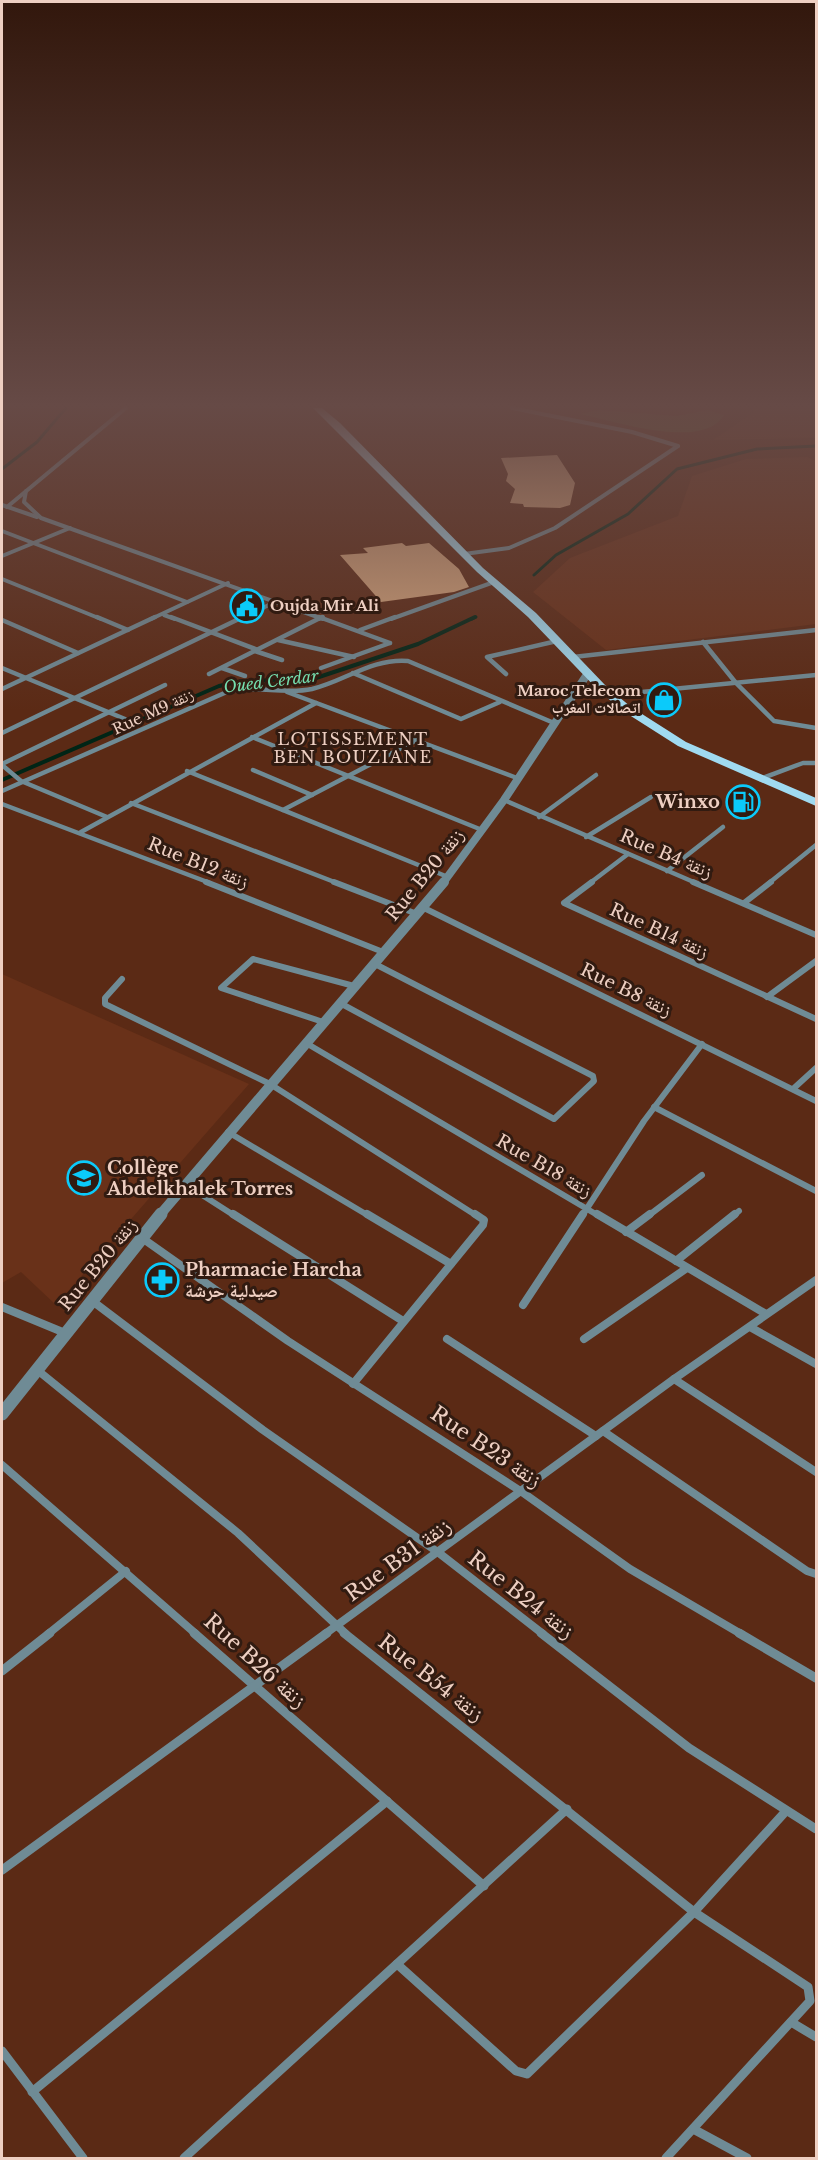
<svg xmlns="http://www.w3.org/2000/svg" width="818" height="2160" viewBox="0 0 818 2160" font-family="'Libre Baskerville','Noto Naskh Arabic',serif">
	<rect width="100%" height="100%" fill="#5b2a15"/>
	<g fill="#693119">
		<polygon points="754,408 816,408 816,438 713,440 753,413"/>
		<polygon points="807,457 816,461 816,624 606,650 533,592 570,558 678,516 692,476 746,459"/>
		<polygon points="2,974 249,1084 56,1305 21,1272 2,1283"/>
	</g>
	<path fill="#59542a" d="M 599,410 L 677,416 L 708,410 L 724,415 C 703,451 614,421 580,414 Z"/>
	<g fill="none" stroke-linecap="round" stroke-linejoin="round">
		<g stroke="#002516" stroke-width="3">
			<polyline points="2,469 37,442 66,408"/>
			<polyline points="534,575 556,555 628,514 677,469 757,449 816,446"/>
			<polyline points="472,619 476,617"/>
		</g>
		<polyline stroke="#002516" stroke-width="4" points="2,780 219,686 243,681 313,679 418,644 475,617"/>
	</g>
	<g fill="#d4a57c">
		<polygon points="557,455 575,483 570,505 560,508 524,507 523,504 510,503 515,489 506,481 508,474 501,458"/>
		<polygon points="402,543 406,546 429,543 459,569 469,587 454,592 381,602 340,555 368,553 363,548"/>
	</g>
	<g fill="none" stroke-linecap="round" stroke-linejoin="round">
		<g stroke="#6f8b95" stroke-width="4">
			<polyline points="512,408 632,432 678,446"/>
			<polyline points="26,491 24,502 41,518 323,619"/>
			<polyline points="2,505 37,517"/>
			<polyline points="7,507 126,408"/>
			<polyline points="2,531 187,602"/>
			<polyline points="464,554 509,548 555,528 678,446"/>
			<polyline points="2,556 70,528"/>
			<polyline points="2,579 101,619"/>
			<polyline points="164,615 175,619"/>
			<polyline points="151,619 228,583"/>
			<polyline points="240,619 277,601"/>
			<polyline points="319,619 323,617"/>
			<polyline points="391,619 494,582"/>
		</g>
		<g stroke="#6f8b95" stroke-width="4.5">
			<polyline points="97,617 128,630"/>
			<polyline points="171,617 258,650"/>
			<polyline points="319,617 390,643"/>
			<polyline points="2,620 78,653"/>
			<polyline points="360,630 395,617"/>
			<polyline points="278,640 354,657"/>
			<polyline points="703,642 736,683 774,721 816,728"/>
			<polyline points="255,651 282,660"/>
			<polyline points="573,657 816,630"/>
			<polyline points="2,668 125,719"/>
			<polyline points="222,668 245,676"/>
			<polyline points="321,668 390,643"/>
			<polyline points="353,673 461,719 500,702"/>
			<polyline points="209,674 322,617"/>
			<polyline points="506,674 487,657 557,641"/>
			<polyline points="2,689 155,617"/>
			<polyline points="287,692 517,778"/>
			<polyline points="611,695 816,675"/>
			<polyline points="2,733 243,617"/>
			<polyline points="252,737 482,830"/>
			<polyline points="2,764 165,685"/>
			<polyline points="2,765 21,781 107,817"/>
			<polyline points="253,770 312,795"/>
			<polyline points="187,771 448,877"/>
			<polyline points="760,779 803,763 816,763"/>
			<path d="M 2,791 L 229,691 C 257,685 284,695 312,689 C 345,681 372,658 408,661 L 554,723"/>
			<polyline points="504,800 696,883"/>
			<polyline points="131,803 337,883"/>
			<polyline points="2,804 210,883"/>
			<polyline points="283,810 415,741"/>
			<polyline points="539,817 596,775"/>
			<polyline points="81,832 316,703"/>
			<polyline points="586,837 651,797"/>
			<polyline points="667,871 723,827"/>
			<polyline points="590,883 628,854"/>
			<polyline points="769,883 816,845"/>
		</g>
		<g stroke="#6f8b95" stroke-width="6">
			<polyline points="206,882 383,952"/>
			<polyline points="334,882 417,914"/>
			<polyline points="592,882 564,903 816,1019"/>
			<polyline points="693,882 816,935"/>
			<polyline points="744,903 771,882"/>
			<polyline points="422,907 816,1101"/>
			<polyline points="122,979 105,998 105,1004 270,1084 477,1216"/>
			<polyline points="767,997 816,961"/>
			<polyline points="340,1003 554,1119 594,1081 593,1076 375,964"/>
			<polyline points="323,1022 221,988 253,959 354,986"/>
			<polyline points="306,1043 599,1216"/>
			<polyline points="793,1089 816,1068"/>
			<polyline points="654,1107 816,1191"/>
			<polyline points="228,1132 369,1216"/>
			<polyline points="185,1184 235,1216"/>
			<polyline points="582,1216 644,1121 702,1044"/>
			<polyline points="648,1216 702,1175"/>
			<polyline points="733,1216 739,1211"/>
		</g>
		<g stroke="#6f8b95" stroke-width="8">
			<polyline points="233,1214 403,1321"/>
			<polyline points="367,1214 451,1264"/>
			<polyline points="597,1214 766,1314"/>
			<polyline points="626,1232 650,1214"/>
			<polyline points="142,1238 288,1341 522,1492 630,1569 741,1634"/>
			<polyline points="676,1261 735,1214"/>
			<polyline points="91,1300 263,1430 439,1553 543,1634"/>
			<polyline points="523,1305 583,1214"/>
			<polyline points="2,1307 65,1333"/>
			<polyline points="750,1327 816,1364"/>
			<polyline points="447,1339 596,1436"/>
			<polyline points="584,1339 687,1268"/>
			<polyline points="36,1369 238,1533 346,1634"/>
			<polyline points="674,1379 816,1472"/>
			<polyline points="353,1384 483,1225 484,1220 475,1214"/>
			<polyline points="603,1431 807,1571 816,1574"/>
			<polyline points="2,1465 196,1634"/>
			<polyline points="48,1634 126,1571"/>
			<polyline points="325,1634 674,1379 816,1280"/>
		</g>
		<g stroke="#6f8b95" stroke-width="9">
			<polyline points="194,1633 484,1886"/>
			<polyline points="344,1633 694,1912 808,1987 810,2001 666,2158"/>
			<polyline points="541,1633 689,1748 816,1829"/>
			<polyline points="739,1633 816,1678"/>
			<polyline points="2,1671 50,1633"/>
			<polyline points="2,1870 327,1633"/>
			<polyline points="397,1964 516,2071 527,2074 694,1912 786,1811"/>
			<polyline points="791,2022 816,2037"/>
			<polyline points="2,2051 83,2158"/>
			<polyline points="32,2092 387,1801"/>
			<polyline points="695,2130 747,2158"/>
			<polyline points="184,2158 567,1809"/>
		</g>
		<polyline stroke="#6f8b95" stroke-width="8" points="443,883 504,800 588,673"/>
		<polyline stroke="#6f8b95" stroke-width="10" points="159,1216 444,882"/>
		<polyline stroke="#6f8b95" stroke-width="13" points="2,1414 161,1214"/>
		<polygon fill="#a0daf0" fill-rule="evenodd" points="313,408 322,408 340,423 483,568 536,613 606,686 631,707 686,742 816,798 816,806 678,746 623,711 598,690 528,617 477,572"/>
	</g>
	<linearGradient id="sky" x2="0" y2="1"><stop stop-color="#32170c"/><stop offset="0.57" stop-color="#664a46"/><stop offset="1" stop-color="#664a46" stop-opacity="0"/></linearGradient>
	<rect width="818" height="711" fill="url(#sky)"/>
	<defs>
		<g id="civic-ring" transform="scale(1.725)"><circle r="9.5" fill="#311b11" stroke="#0bcafa" stroke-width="1.5"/><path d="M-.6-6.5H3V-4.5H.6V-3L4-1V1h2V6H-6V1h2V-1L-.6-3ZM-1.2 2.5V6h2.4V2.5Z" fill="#0bcafa"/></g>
		<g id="shop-ring" transform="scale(1.725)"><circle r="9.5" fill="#311b11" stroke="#0bcafa" stroke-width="1.5"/><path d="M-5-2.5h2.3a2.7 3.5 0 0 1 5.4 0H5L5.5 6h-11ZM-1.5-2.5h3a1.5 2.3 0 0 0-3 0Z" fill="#0bcafa"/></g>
		<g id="fuel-ring" transform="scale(1.725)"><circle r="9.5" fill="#311b11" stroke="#0bcafa" stroke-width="1.5"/><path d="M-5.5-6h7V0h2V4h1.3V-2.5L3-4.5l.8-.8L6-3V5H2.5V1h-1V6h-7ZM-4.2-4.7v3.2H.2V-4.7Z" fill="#0bcafa"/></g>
		<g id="school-ring" transform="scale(1.725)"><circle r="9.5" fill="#311b11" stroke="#0bcafa" stroke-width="1.5"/><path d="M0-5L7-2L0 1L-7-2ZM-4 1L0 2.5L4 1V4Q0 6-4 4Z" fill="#0bcafa"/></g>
		<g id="pharmacy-ring" transform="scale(1.725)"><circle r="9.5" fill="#311b11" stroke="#0bcafa" stroke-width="1.5"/><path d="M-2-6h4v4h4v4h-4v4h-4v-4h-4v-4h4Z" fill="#0bcafa"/></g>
	</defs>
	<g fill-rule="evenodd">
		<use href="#civic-ring" x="247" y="606"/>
		<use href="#shop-ring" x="664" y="700"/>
		<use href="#fuel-ring" x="743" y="802"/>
		<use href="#school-ring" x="84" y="1178"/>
		<use href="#pharmacy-ring" x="162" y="1280"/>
	</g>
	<g text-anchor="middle" stroke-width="6" stroke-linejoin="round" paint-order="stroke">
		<g font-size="15" font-weight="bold" fill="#eecfc2" stroke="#311b11" text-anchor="start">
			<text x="270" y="611">Oujda Mir Ali</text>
			<text x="641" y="696" text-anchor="end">Maroc Telecom<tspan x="641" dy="17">اتصالات المغرب</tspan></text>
		</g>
		<g font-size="15" fill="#eecfc2" stroke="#311b11">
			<text transform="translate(153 712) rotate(-25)" y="5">Rue M9 زنقة</text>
		</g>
		<g font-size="16" font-style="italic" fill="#75deaf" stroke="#311b11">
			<text transform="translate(271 681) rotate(-7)" y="6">Oued Cerdar</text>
		</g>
		<g font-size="16" letter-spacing="1.5" fill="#eecfc2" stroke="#311b11">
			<text x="353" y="745">LOTISSEMENT<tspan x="353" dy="18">BEN BOUZIANE</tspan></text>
		</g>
		<g font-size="18" font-weight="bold" fill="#eecfc2" stroke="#311b11" text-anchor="start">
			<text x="720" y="808" text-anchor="end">Winxo</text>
			<text x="107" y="1174">Collège<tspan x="107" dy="21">Abdelkhalek Torres</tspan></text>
			<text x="185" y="1276">Pharmacie Harcha<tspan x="185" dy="21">صيدلية حرشة</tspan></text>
		</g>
		<g font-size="18" fill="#eecfc2" stroke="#311b11">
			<text transform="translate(666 854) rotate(23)" y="6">Rue B4 زنقة</text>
			<text transform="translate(198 863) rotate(22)" y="6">Rue B12 زنقة</text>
			<text transform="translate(425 875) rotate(-51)" y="6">Rue B20 زنقة</text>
			<text transform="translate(659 931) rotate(25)" y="6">Rue B14 زنقة</text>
			<text transform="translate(626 990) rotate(26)" y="6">Rue B8 زنقة</text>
			<text transform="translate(544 1166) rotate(30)" y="6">Rue B18 زنقة</text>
			<text transform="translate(98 1265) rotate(-51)" y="6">Rue B20 زنقة</text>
		</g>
		<g font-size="21" fill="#eecfc2" stroke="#311b11">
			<text transform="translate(486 1447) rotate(34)" y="7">Rue B23 زنقة</text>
			<text transform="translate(398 1560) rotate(-36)" y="7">Rue B31 زنقة</text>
			<text transform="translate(521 1595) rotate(38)" y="7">Rue B24 زنقة</text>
			<text transform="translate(255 1661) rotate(42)" y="7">Rue B26 زنقة</text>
			<text transform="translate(431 1678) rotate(38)" y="7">Rue B54 زنقة</text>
		</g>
	</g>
	<rect width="818" height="2160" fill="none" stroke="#eecfc2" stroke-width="6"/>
</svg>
